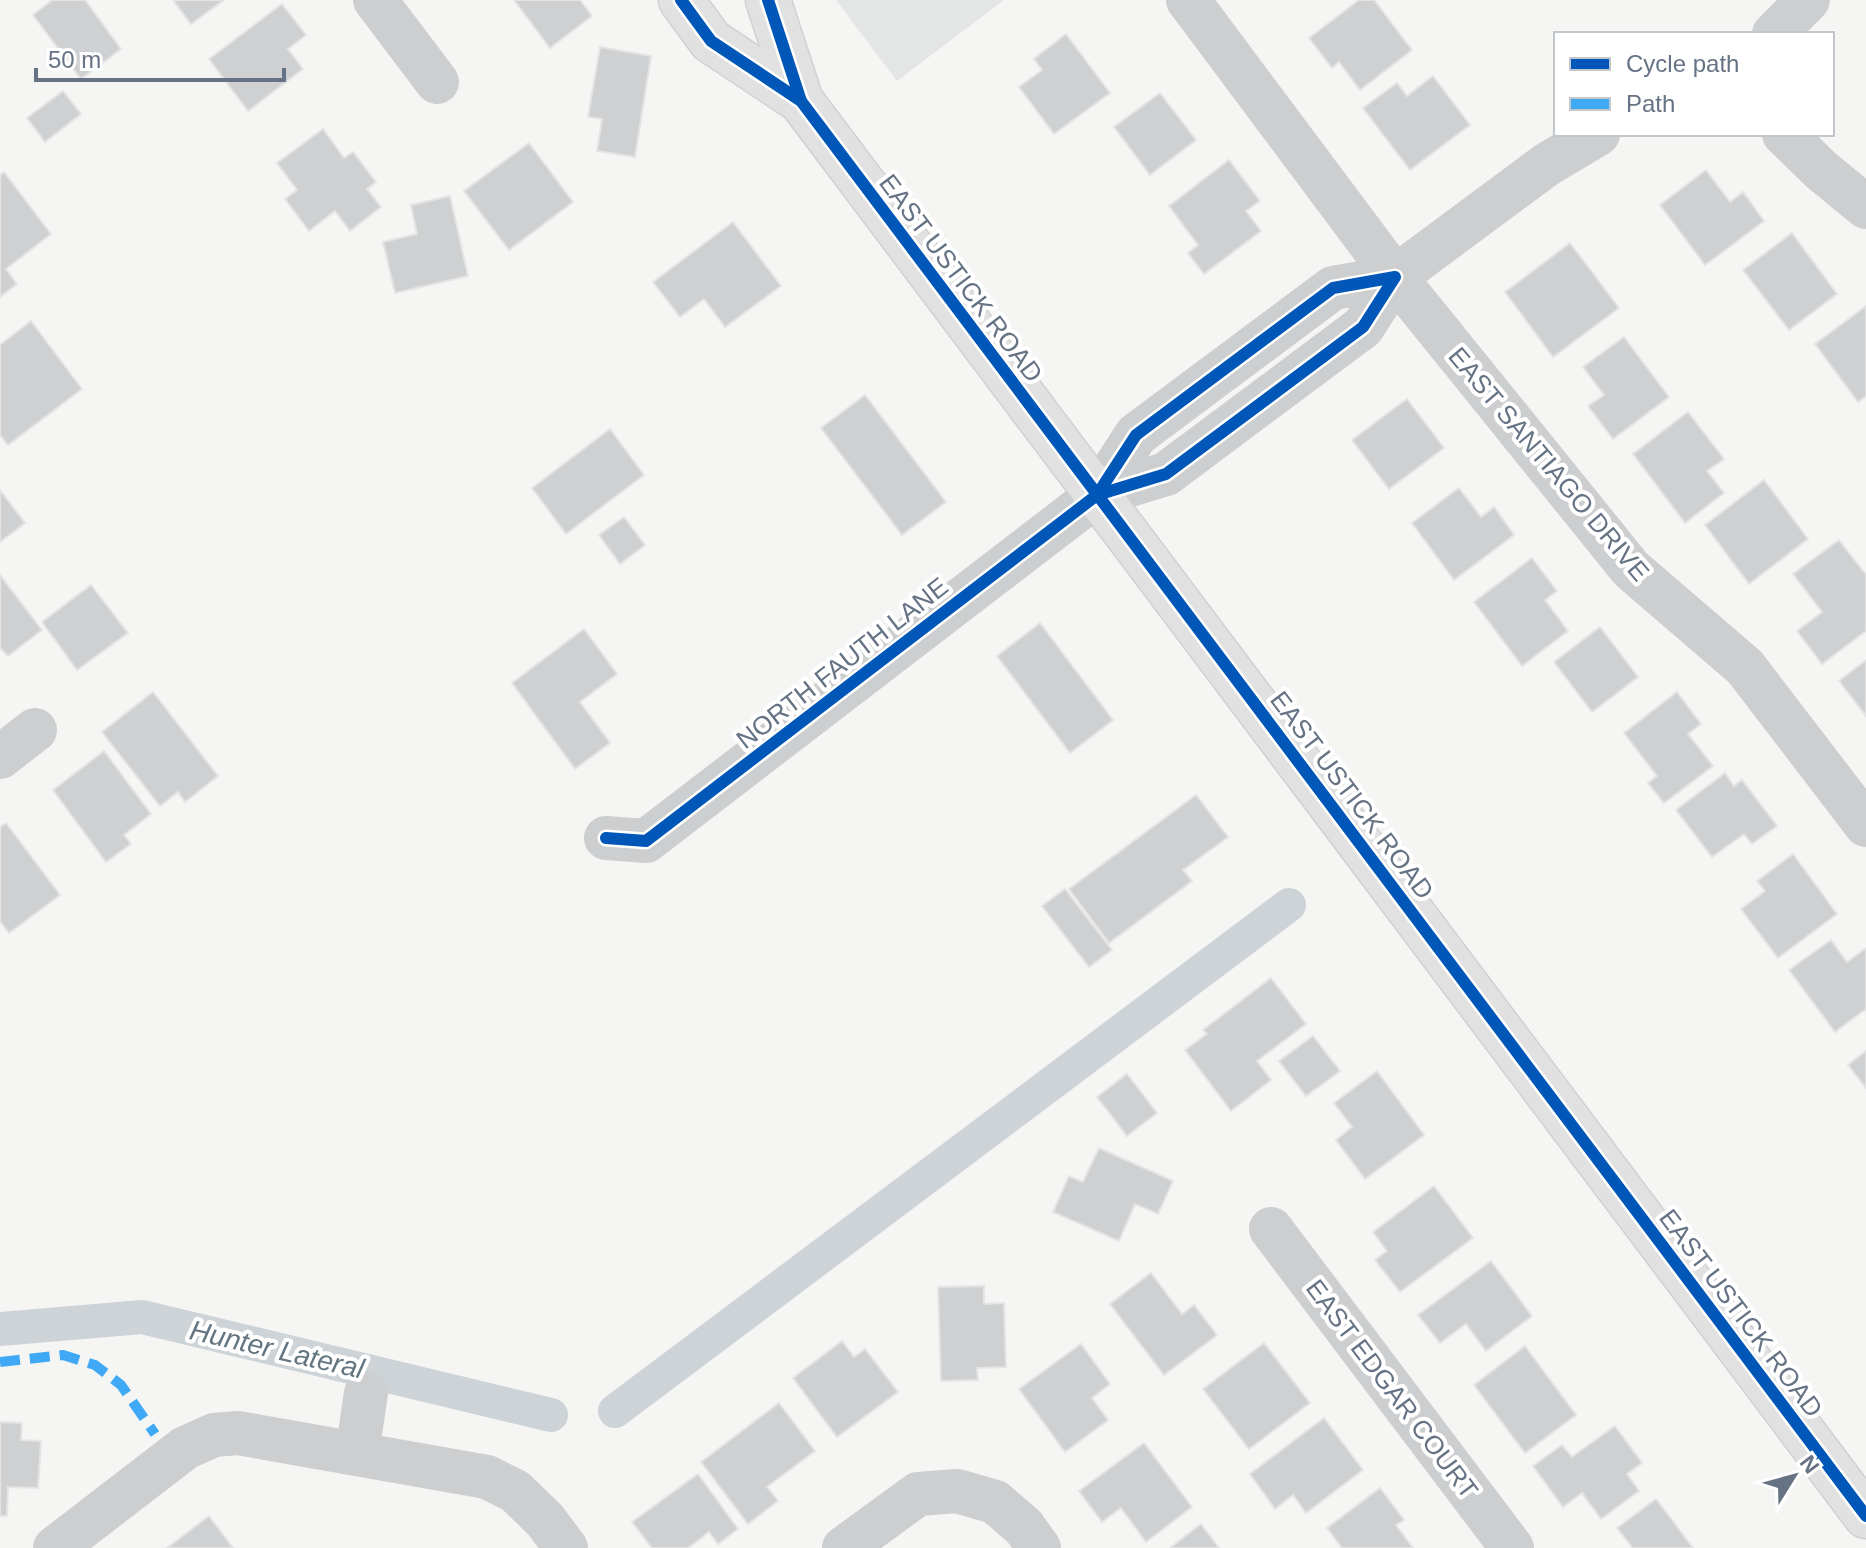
<svg xmlns="http://www.w3.org/2000/svg" width="1866" height="1548" viewBox="0 0 1866 1548" font-family="Arial,sans-serif">
	<rect width="100%" height="100%" fill="#f5f5f4"/>
	<polygon fill="#e4e5e5" points="836,0 1004,0 897,81"/>
	<g fill="none" stroke-linecap="round" stroke-linejoin="round">
		<g stroke="#cdd3d7" stroke-width="34">
			<polyline points="0,1329 142,1317 551,1415"/>
			<polyline points="615,1411 1289,905"/>
		</g>
	</g>
	<g fill="#ced0d1" stroke="#e4e4e4" stroke-width="2">
		<polygon points="52,0 85,0 121,49 81,79 33,15"/>
		<polygon points="173,0 224,0 191,24"/>
		<polygon points="514,0 580,0 592,16 550,48"/>
		<polygon points="1359,0 1374,0 1412,50 1360,90 1339,62 1332,68 1309,38"/>
		<polygon points="282,4 306,35 288,49 303,69 248,111 209,59"/>
		<polygon points="1066,34 1110,93 1054,134 1019,87 1042,70 1034,59"/>
		<polygon points="600,47 651,56 635,157 597,151 602,119 588,117"/>
		<polygon points="1433,76 1470,125 1410,170 1363,108 1397,83 1407,96"/>
		<polygon points="63,91 81,114 45,142 27,118"/>
		<polygon points="1160,93 1196,140 1150,175 1114,127"/>
		<polygon points="323,129 344,158 353,152 376,182 367,189 381,207 350,231 335,211 309,231 285,199 297,190 277,163"/>
		<polygon points="529,143 573,202 509,250 464,191"/>
		<polygon points="1229,160 1260,201 1246,211 1261,231 1204,274 1188,253 1198,245 1169,206"/>
		<polygon points="1706,170 1730,202 1743,192 1764,221 1705,265 1660,205"/>
		<polygon points="4,172 51,234 6,269 17,284 0,297 0,175"/>
		<polygon points="450,196 468,276 395,293 383,242 417,234 411,205"/>
		<polygon points="733,222 781,286 725,327 704,299 680,317 653,282"/>
		<polygon points="1792,233 1837,294 1789,330 1743,270"/>
		<polygon points="1570,243 1619,308 1553,357 1505,292"/>
		<polygon points="1866,306 1866,396 1858,402 1815,344"/>
		<polygon points="31,321 82,389 8,445 0,435 0,345"/>
		<polygon points="1624,337 1669,397 1613,439 1588,406 1604,395 1583,367"/>
		<polygon points="865,395 946,502 902,535 821,428"/>
		<polygon points="1407,399 1444,448 1389,489 1352,440"/>
		<polygon points="1688,412 1724,459 1707,471 1724,493 1685,523 1633,454"/>
		<polygon points="610,429 644,475 566,534 532,488"/>
		<polygon points="1764,480 1808,539 1749,584 1705,525"/>
		<polygon points="1459,488 1481,517 1494,507 1514,535 1454,580 1412,523"/>
		<polygon points="0,490 25,523 0,542"/>
		<polygon points="624,517 645,545 620,564 599,535"/>
		<polygon points="1839,540 1866,575 1866,631 1822,664 1797,631 1822,612 1793,574"/>
		<polygon points="1532,558 1557,591 1545,600 1568,631 1522,666 1474,602"/>
		<polygon points="0,575 42,630 8,656 0,648"/>
		<polygon points="91,585 128,633 77,670 42,622"/>
		<polygon points="1040,623 1113,720 1070,753 997,656"/>
		<polygon points="1600,627 1638,677 1592,712 1554,662"/>
		<polygon points="584,629 617,674 580,702 610,743 575,769 512,683"/>
		<polygon points="1866,660 1866,716 1839,681"/>
		<polygon points="153,692 218,776 185,802 178,792 160,806 102,732"/>
		<polygon points="1677,692 1701,724 1688,734 1713,766 1664,803 1648,783 1657,776 1624,733"/>
		<polygon points="104,751 151,814 124,835 131,844 106,862 53,790"/>
		<polygon points="1725,773 1734,786 1742,780 1777,826 1752,844 1744,834 1712,857 1676,810"/>
		<polygon points="1196,795 1228,837 1183,870 1192,881 1109,943 1069,889"/>
		<polygon points="6,823 60,895 9,933 0,921 0,827"/>
		<polygon points="1793,854 1837,914 1778,958 1741,909 1765,891 1757,881"/>
		<polygon points="1065,889 1112,950 1089,967 1042,906"/>
		<polygon points="1831,940 1847,962 1866,948 1866,1009 1835,1032 1789,970"/>
		<polygon points="1271,978 1306,1024 1257,1061 1271,1080 1231,1111 1185,1050 1207,1034 1203,1030"/>
		<polygon points="1313,1036 1340,1071 1306,1096 1279,1061"/>
		<polygon points="1866,1051 1866,1088 1848,1065"/>
		<polygon points="1377,1071 1424,1135 1365,1179 1336,1140 1352,1127 1334,1103"/>
		<polygon points="1127,1074 1157,1113 1127,1136 1097,1097"/>
		<polygon points="1099,1148 1173,1181 1158,1214 1135,1204 1119,1241 1053,1212 1069,1176 1083,1182"/>
		<polygon points="1434,1186 1473,1238 1400,1292 1375,1260 1387,1251 1373,1232"/>
		<polygon points="1491,1261 1532,1316 1486,1351 1466,1324 1440,1343 1418,1315"/>
		<polygon points="1151,1273 1182,1314 1194,1305 1217,1335 1164,1375 1110,1304"/>
		<polygon points="984,1286 984,1304 1004,1303 1006,1367 977,1368 978,1380 941,1381 938,1287"/>
		<polygon points="842,1341 854,1357 865,1349 898,1392 837,1437 793,1378"/>
		<polygon points="1264,1343 1310,1403 1249,1449 1203,1389"/>
		<polygon points="1081,1344 1110,1384 1092,1398 1108,1420 1065,1452 1019,1389"/>
		<polygon points="1525,1346 1576,1415 1525,1453 1474,1385"/>
		<polygon points="779,1403 815,1451 767,1487 778,1501 748,1524 701,1462"/>
		<polygon points="1324,1418 1363,1470 1306,1513 1293,1495 1275,1509 1250,1474"/>
		<polygon points="0,1422 22,1423 21,1440 41,1441 38,1488 8,1487 7,1516 0,1516"/>
		<polygon points="1615,1426 1642,1463 1627,1474 1639,1491 1601,1519 1582,1493 1563,1507 1533,1466 1562,1445 1572,1457"/>
		<polygon points="1144,1443 1192,1507 1146,1542 1121,1508 1102,1522 1079,1491"/>
		<polygon points="698,1474 738,1529 718,1544 709,1532 688,1548 652,1548 632,1522"/>
		<polygon points="1380,1488 1404,1520 1396,1525 1413,1548 1342,1548 1327,1528"/>
		<polygon points="1656,1499 1693,1548 1633,1548 1617,1528"/>
		<polygon points="209,1516 233,1548 167,1548"/>
		<polygon points="1201,1524 1219,1548 1170,1548"/>
	</g>
	<g fill="none" stroke-linecap="round" stroke-linejoin="round">
		<g stroke="#d1d1d2" stroke-width="47">
			<g id="major">
				<polyline points="681,0 711,41 801,101 1866,1516"/>
				<polyline points="768,0 801,101"/>
			</g>
		</g>
		<g stroke="#cdcecf" stroke-width="44">
			<polyline points="375,0 437,82"/>
			<polyline points="1188,0 1395,277 1631,569 1745,667 1866,825"/>
			<polyline points="1774,34 1808,0"/>
			<polyline points="1784,134 1821,170 1866,207"/>
			<polyline points="1395,277 1546,165 1598,134"/>
			<polyline points="0,757 35,730"/>
			<polyline points="606,838 646,841 1097,495 1136,435 1333,288 1395,277 1363,327 1166,474 1097,495"/>
			<polyline points="1271,1229 1512,1548"/>
			<polyline points="357,1454 366,1393"/>
			<polyline points="55,1548 185,1448 214,1435 238,1433 487,1477 515,1491 545,1520 566,1548"/>
			<polyline points="844,1548 918,1494 957,1491 995,1502 1024,1527 1039,1548"/>
		</g>
		<use href="#major" stroke="#e1e1e2" stroke-width="44"/>
		<polyline stroke="#3fa9f5" stroke-width="10" stroke-dasharray="20 10" stroke-linecap="butt" points="0,1362 63,1355 95,1365 121,1385 155,1434"/>
		<g stroke="#fff" stroke-width="17">
			<g id="cycleway">
				<polyline points="681,0 711,41 801,101 1866,1516"/>
				<polyline points="768,0 801,101"/>
				<polyline points="606,838 646,841 1097,495 1136,435 1333,288 1395,277 1363,327 1166,474 1097,495"/>
			</g>
		</g>
		<use href="#cycleway" stroke="#0057b8" stroke-width="12"/>
	</g>
	<g text-anchor="middle" stroke-width="8" stroke-linejoin="round" paint-order="stroke">
		<g font-size="26" fill="#667384" stroke="#fff">
			<text transform="translate(961 278) rotate(53)" y="9">EAST USTICK ROAD</text>
			<text transform="translate(1549 464) rotate(50)" y="9">EAST SANTIAGO DRIVE</text>
			<text transform="translate(842 663) rotate(-38)" y="9">NORTH FAUTH LANE</text>
			<text transform="translate(1352 795) rotate(53)" y="9">EAST USTICK ROAD</text>
			<text transform="translate(1741 1313) rotate(53)" y="9">EAST USTICK ROAD</text>
			<text transform="translate(1392 1389) rotate(53)" y="9">EAST EDGAR COURT</text>
		</g>
		<g font-size="28" font-style="italic" fill="#627580" stroke="#fff">
			<text transform="translate(277 1349) rotate(13)" y="10">Hunter Lateral</text>
		</g>
	</g>
	<rect x="1554" y="32" width="280" height="104" fill="#ffffff" stroke="#c2c7ce" stroke-width="2"/>
	<rect x="1570" y="58" width="40" height="12" fill="#0057b8" stroke="#c2c7ce" stroke-width="2"/>
	<text x="1626" y="72" font-size="24" fill="#667384">Cycle path</text>
	<rect x="1570" y="98" width="40" height="12" fill="#3fa9f5" stroke="#c2c7ce" stroke-width="2"/>
	<text x="1626" y="112" font-size="24" fill="#667384">Path</text>
	<g transform="translate(1794 1476) rotate(53)" stroke="#ffffff" stroke-width="6" paint-order="stroke">
	<path d="M0-6L14 30L0 20L-14 30Z" fill="#667384"/>
	<text y="-12" font-size="22" font-weight="bold" text-anchor="middle" fill="#667384">N</text>
	</g>
	<path d="M36 68v12h248v-12" fill="none" stroke="#667384" stroke-width="4"/>
	<text x="48" y="68" font-size="24" fill="#667384" stroke="#ffffff" stroke-width="6" paint-order="stroke">50 m</text>
</svg>
